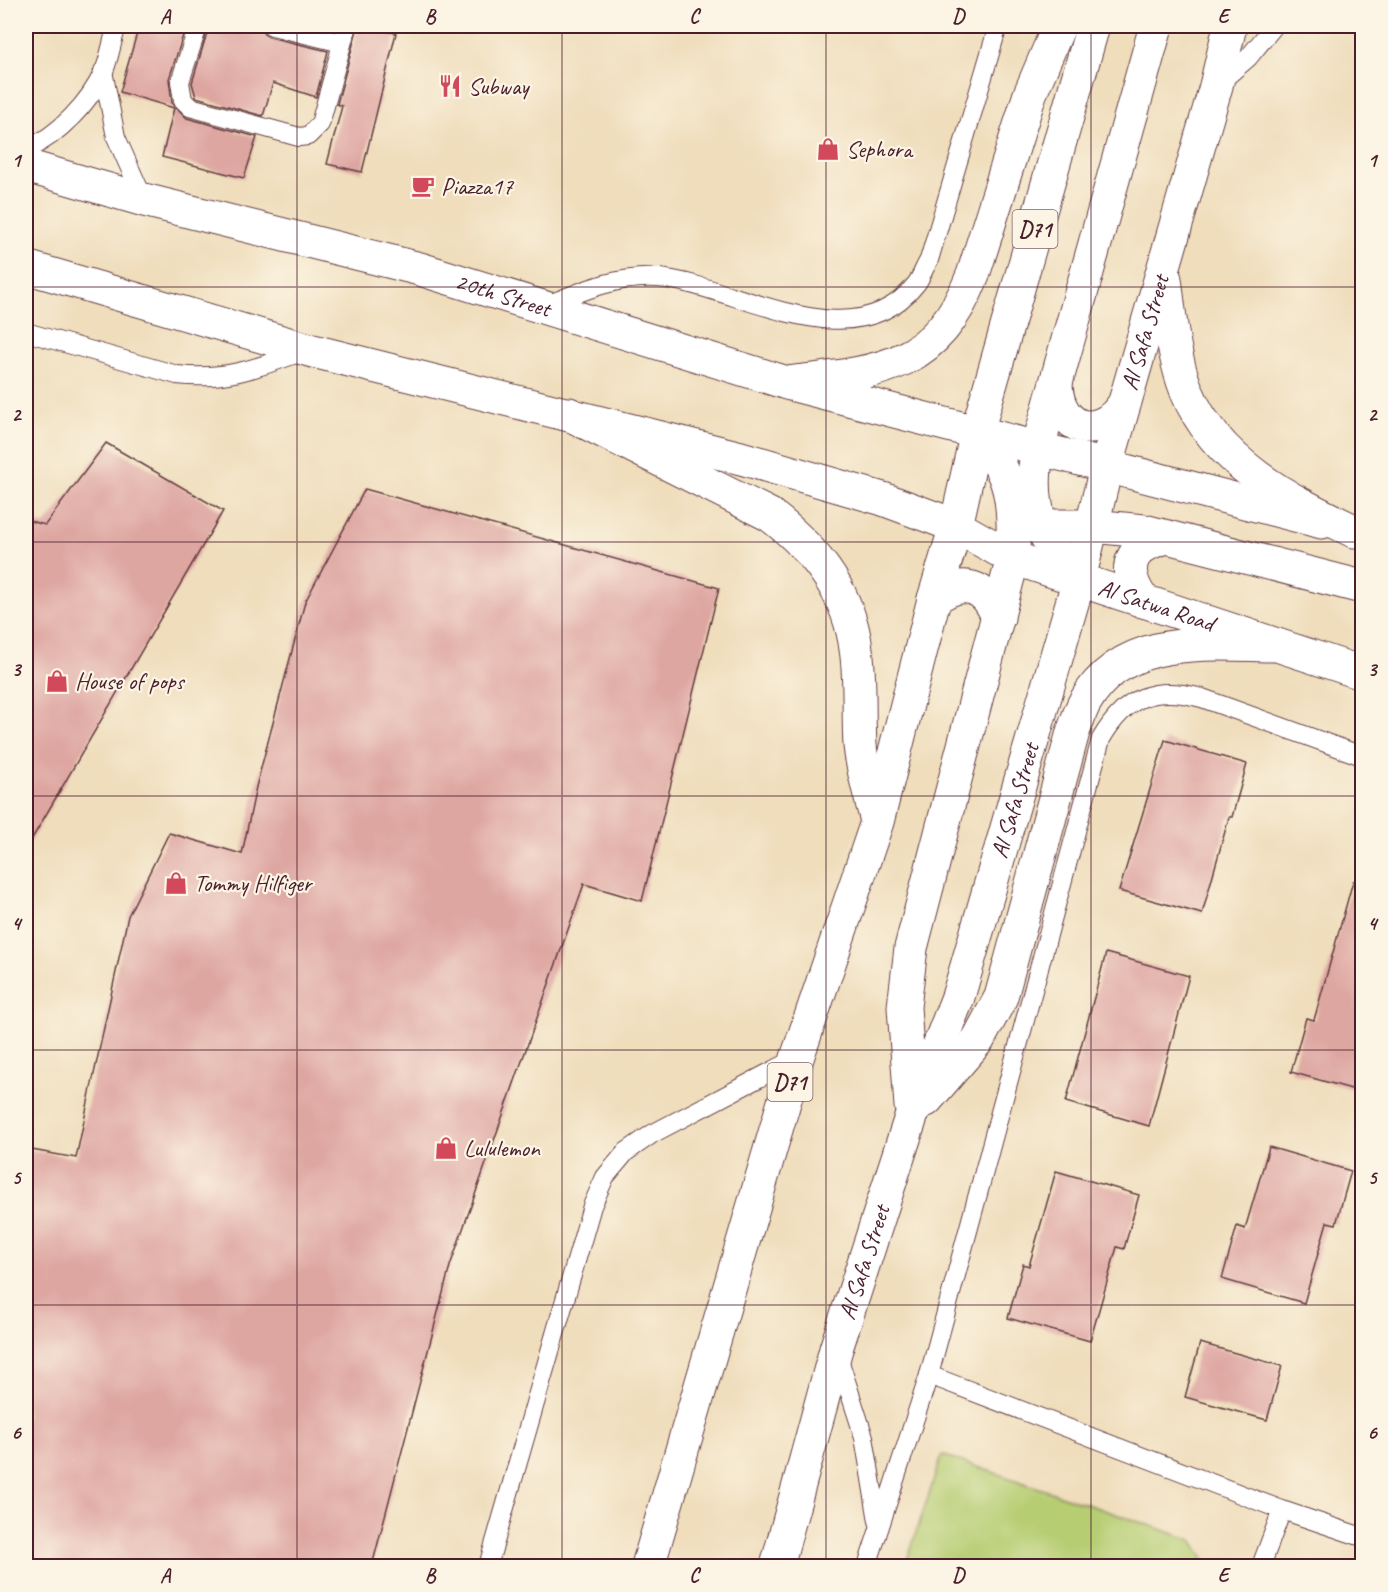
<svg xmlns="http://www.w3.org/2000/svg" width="1388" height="1592" viewBox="0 0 1388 1592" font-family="Caveat,sans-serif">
	<rect width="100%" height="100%" fill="#fcf5e5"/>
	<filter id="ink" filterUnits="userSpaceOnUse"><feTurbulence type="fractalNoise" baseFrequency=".0167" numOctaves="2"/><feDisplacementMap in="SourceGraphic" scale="12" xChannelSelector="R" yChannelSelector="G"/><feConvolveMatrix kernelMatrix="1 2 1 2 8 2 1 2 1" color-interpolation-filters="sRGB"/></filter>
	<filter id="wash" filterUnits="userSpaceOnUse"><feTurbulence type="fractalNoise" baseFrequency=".008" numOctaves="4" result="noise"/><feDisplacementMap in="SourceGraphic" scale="24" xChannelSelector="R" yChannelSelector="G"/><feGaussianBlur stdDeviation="1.35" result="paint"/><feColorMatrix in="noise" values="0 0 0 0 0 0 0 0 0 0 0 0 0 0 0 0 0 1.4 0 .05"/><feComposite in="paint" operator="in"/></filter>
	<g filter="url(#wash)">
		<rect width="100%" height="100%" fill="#efddbb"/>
		<polygon fill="#b6cd72" stroke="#80764e" stroke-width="1.5" points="942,1455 1192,1540 1209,1566 905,1566"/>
		<g id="blocks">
			<g fill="#dea6a1">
				<polygon points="139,26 186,26 169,79 172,103 187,118 257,137 244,178 162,157 174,108 120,92"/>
				<polygon points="209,26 261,26 264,34 269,37 328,51 316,97 273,83 263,116 196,97 192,83"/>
				<polygon points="358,26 396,33 362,172 327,164 342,106 337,104"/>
				<polygon points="106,443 223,511 26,849 26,520 45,525"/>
				<polygon points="365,489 719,588 642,901 584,884 450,1266 372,1566 26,1566 26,1149 76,1158 128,916 169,833 242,854 256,787 305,602"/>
				<polygon points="1165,740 1247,764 1232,817 1229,817 1202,914 1119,891"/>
				<polygon points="1353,881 1362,882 1362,1092 1291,1072 1306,1018 1314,1020"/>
				<polygon points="1106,953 1189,976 1149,1126 1066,1102"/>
				<polygon points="1269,1147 1351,1171 1336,1224 1327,1222 1304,1303 1222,1279 1237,1226 1245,1229"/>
				<polygon points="1056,1171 1139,1195 1124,1249 1117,1247 1090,1341 1008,1318 1023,1264 1029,1266"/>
				<polygon points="1200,1343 1282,1366 1267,1420 1185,1397"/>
			</g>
		</g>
	</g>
	<g filter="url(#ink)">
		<use href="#blocks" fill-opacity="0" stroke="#633c41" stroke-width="1.5"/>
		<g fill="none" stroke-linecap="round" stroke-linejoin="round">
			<g stroke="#633c41" stroke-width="20">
				<g id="lane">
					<polyline points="198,26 180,82 183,100 190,107 299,137 308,136 320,124 347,26"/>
					<polyline points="272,26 342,43"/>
					<polyline points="103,71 116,137 144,200"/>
					<polyline points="1219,83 1248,58 1274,26"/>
					<path d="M 26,150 C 58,135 89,104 104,71 C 110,57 112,40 117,26"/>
					<path d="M 545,306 C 582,291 618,275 659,278 C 738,286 853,364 916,284 C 921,278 924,268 929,260 L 998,26"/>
					<path d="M 26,332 L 177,375 C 226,381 259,367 304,351"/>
					<polyline points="837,1353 864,1437 878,1521"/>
					<polyline points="929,1375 1282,1510 1362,1537"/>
					<polyline points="488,1566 592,1206 605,1177 626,1152 652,1134 797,1058"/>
					<path d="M 867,1566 L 929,1375 L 1101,739 C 1126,696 1154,685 1202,698 L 1362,756"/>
					<polyline points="1261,1566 1282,1510"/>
				</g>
			</g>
			<g stroke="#633c41" stroke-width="35">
				<g id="secondary">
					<path id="s1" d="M 26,166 L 144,200 L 420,269 L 787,383 L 1322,522"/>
					<path id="s2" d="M 26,267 L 309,350 L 741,458 L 883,499 L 956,526 L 1013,558 L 1362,673"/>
					<polyline points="1015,526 1092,526 1144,531 1362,587"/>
					<path d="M 1143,601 C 1120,568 1129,546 1168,537"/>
				</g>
			</g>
			<g stroke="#633c41" stroke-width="35">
				<g id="primary">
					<path d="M 1165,279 C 1170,317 1173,357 1187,392 C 1216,463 1289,500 1354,531"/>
					<path d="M 787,383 C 879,372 935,370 973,275 L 1030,94 L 1059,26"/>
					<path d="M 1056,386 C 1059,431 1099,442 1124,404"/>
					<path d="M 569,414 L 770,515 C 815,549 849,592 856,649 C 861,681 858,714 860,745 C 862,769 870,794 876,817"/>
					<path d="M 1079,579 C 1039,539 1027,503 1038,447 L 1156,26"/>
					<path d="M 934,599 C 962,578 986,584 998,618"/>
					<path d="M 926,1100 L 978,1040 L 1001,997 L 1073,732 C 1077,722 1080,711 1085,702 C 1123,634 1206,644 1272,645"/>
					<path d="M 911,1106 L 904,1007 L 911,948 L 1013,558 C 1014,503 1014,475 977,432"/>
					<polyline points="648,1566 797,1058 877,822 934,599 956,526 977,432 1093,26"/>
					<path id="s3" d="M 777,1566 L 836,1349 L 911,1117 L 958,997 L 1079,579 L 1107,464 L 1216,86 L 1230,26"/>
				</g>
			</g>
			<use href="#lane" stroke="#fff" stroke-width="18"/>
			<use href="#secondary" stroke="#fff" stroke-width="33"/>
			<use href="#primary" stroke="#fff" stroke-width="33"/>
		</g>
	</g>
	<path fill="none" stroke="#4a1f2b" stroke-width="1.5" stroke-opacity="0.55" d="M 297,26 L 297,1566M 562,26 L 562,1566M 826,26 L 826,1566M 1091,26 L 1091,1566M 26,287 L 1362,287M 26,542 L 1362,542M 26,796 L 1362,796M 26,1050 L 1362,1050M 26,1305 L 1362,1305"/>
	<defs>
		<g id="restaurant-bare" transform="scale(1.8)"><path d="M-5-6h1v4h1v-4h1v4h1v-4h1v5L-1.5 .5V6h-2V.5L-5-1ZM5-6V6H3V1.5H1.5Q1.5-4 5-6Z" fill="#d1495b" stroke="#fcf5e5" stroke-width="2.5" paint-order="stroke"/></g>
		<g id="shop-bare" transform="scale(1.8)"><path d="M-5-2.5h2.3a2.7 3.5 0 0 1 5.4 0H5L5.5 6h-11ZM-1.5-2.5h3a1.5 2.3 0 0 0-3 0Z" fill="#d1495b" stroke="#fcf5e5" stroke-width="2.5" paint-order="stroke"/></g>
		<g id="cafe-bare" transform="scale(1.8)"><path d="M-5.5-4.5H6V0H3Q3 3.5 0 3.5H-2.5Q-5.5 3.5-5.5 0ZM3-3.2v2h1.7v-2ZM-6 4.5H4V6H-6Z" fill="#d1495b" stroke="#fcf5e5" stroke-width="2.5" paint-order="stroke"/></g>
	</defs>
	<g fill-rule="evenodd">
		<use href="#restaurant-bare" x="450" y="86"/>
		<use href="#shop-bare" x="828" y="149"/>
		<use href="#cafe-bare" x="423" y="186"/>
		<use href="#shop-bare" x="57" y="681"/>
		<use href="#shop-bare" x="176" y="883"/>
		<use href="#shop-bare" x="446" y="1148"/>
	</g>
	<g text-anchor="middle" stroke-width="4.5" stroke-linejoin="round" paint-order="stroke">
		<g fill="#fcf5e5" stroke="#7f5f63" stroke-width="1.5">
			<rect x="1012.5" y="210" width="45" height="38" rx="4.5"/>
			<rect x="767.5" y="1063" width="45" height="38" rx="4.5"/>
		</g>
		<g font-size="22" font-weight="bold" fill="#4a1f2b">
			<text x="1035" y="237">D71</text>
			<text x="790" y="1090">D71</text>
		</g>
		<g font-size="24" fill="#4a1f2b" stroke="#fcf5e5" text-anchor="start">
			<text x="468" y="94">Subway</text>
			<text x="846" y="157">Sephora</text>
			<text x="441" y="194">Piazza17</text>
			<text x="75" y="689">House of pops</text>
			<text x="194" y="891">Tommy Hilfiger</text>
			<text x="464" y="1156">Lululemon</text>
		</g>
		<g font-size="24" fill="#4a1f2b" stroke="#fcf5e5">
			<text dy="8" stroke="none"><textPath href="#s1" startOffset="494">20th Street</textPath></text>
			<text dy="8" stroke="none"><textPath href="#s3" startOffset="1288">Al Safa Street</textPath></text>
			<text dy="8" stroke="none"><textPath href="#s2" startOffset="1182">Al Satwa Road</textPath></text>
			<text dy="8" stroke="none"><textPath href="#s3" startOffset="802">Al Safa Street</textPath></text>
			<text dy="8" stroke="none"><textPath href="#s3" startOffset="316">Al Safa Street</textPath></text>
		</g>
	</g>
	<rect width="1388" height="1592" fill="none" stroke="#fcf5e5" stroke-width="66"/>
	<rect x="33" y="33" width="1322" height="1526" fill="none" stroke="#4a1f2b" stroke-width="2"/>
	<g font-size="20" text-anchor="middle" font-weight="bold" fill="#4a1f2b">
		<text x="165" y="23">A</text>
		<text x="430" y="23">B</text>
		<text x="694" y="23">C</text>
		<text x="958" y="23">D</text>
		<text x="1223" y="23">E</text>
		<text x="16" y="167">1</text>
		<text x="1372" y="167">1</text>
		<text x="16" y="421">2</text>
		<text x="1372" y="421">2</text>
		<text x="16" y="676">3</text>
		<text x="1372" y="676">3</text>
		<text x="16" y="930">4</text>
		<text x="1372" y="930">4</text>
		<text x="16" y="1184">5</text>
		<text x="1372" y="1184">5</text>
		<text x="16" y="1439">6</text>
		<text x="1372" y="1439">6</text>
		<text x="165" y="1582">A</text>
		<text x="430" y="1582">B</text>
		<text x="694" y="1582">C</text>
		<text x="958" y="1582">D</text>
		<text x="1223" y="1582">E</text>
	</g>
</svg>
